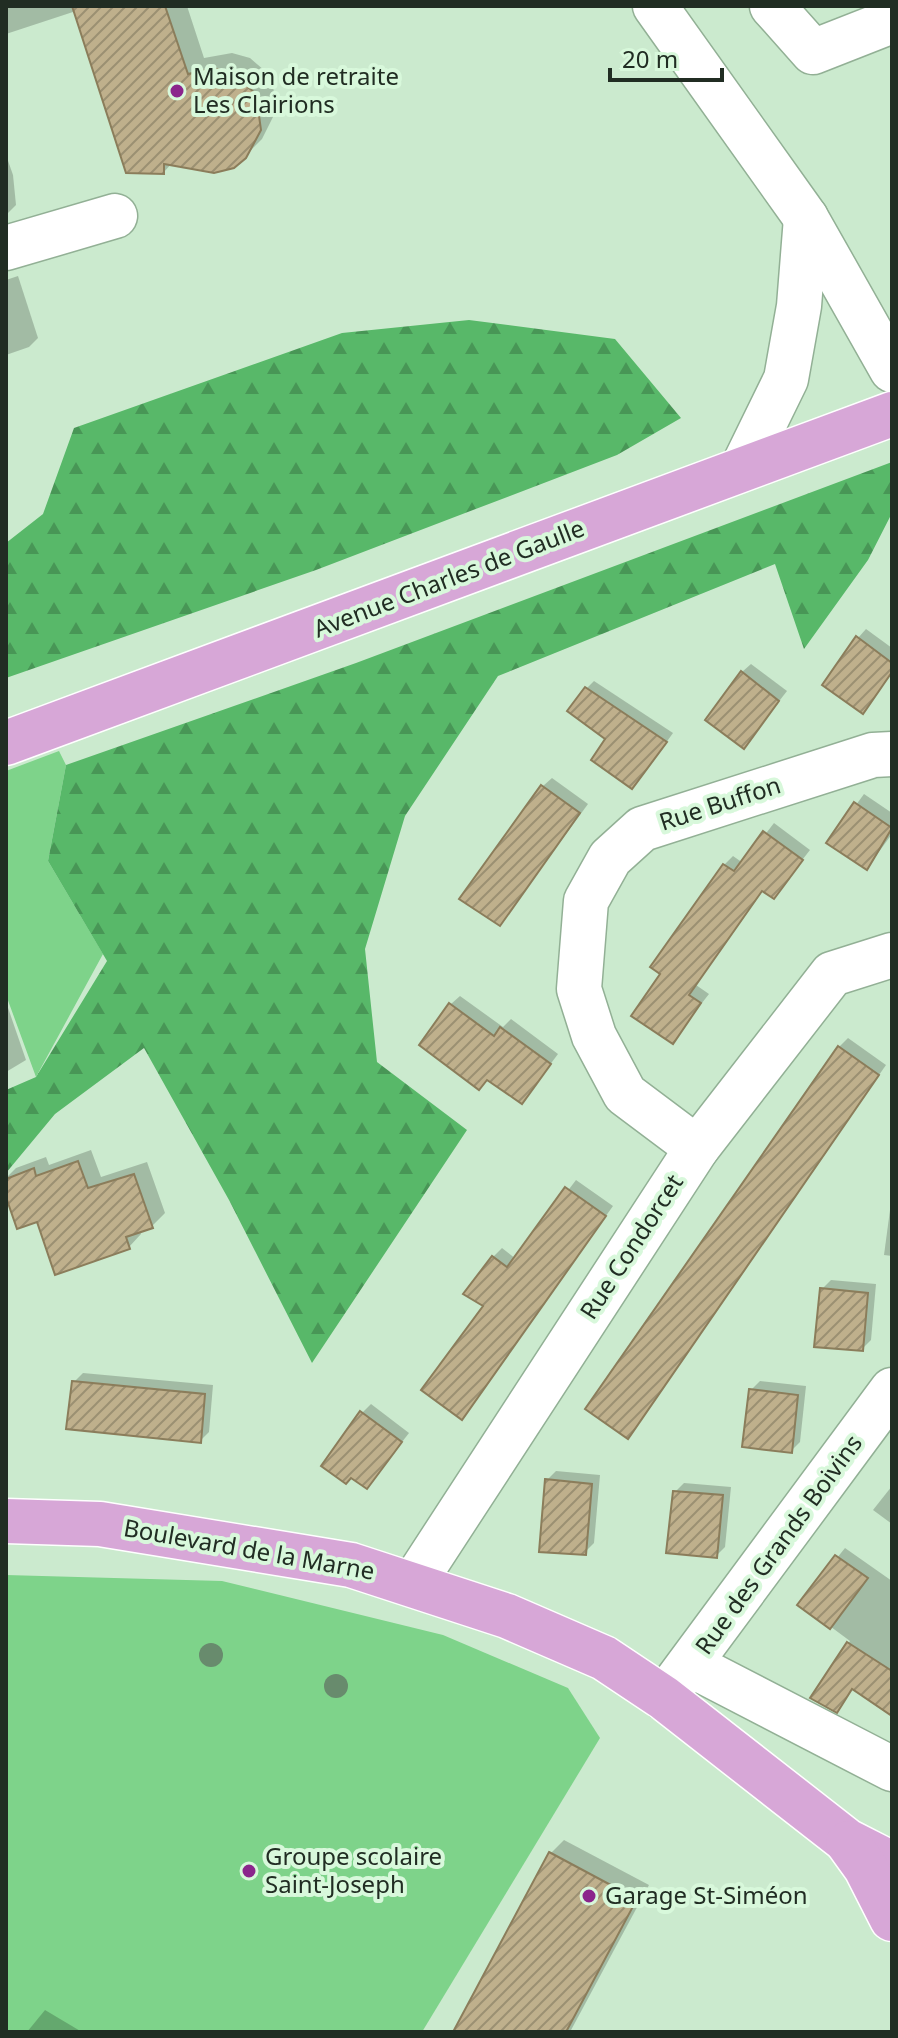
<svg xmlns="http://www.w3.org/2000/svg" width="898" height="2038" viewBox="0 0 898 2038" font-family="'Noto Sans',sans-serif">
	<defs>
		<pattern id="forest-firs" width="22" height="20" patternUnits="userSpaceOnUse" patternTransform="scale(2)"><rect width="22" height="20" fill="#58b869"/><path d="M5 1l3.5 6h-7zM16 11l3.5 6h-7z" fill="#489656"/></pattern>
		<pattern id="building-hatch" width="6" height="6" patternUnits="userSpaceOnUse" patternTransform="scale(2)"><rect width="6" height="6" fill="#bfb08c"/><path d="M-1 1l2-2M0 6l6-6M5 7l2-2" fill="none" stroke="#9b9072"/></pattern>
	</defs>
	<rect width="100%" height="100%" fill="#cbeace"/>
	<g fill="#7ed38a">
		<polygon points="59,751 66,765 48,861 103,954 36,1077 6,995 6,771"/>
		<polygon points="6,1575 222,1581 443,1635 568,1688 600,1738 422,2032 6,2032"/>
	</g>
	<g fill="url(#forest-firs)">
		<polygon points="469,320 615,339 681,418 617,455 316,570 6,678 6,543 43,514 74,428 342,333"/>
		<polygon points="892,462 892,513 868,560 804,649 775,564 498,676 405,816 365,949 377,1062 467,1130 312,1363 229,1200 144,1048 55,1114 6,1173 6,1090 36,1077 107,961 48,861 66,765 356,663"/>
	</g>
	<g fill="#0003">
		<polygon points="6,6 187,6 204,58 232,53 250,58 272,77 276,111 262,139 244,157 172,163 164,172 76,11 6,34"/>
		<polygon points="6,155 13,175 16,205 6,215"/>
		<polygon points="18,276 38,338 29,347 6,355 6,280"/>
		<polygon points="866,629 892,648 892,673 862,712 858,638"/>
		<polygon points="751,664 787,691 744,746 742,672"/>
		<polygon points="594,681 673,733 640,779 608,738 586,689"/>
		<polygon points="552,778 588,804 500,924 543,786"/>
		<polygon points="864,794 892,813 892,834 867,868 829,842"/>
		<polygon points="774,823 810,850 774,896 764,889 696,985 709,994 672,1041 663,974 724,865 733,856 743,863"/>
		<polygon points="460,996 503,1027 511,1019 558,1054 522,1102 488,1078 451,1004"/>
		<polygon points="6,1002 26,1060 6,1072"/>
		<polygon points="848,1038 886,1065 627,1436 839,1047"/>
		<polygon points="91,1150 101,1177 147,1162 165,1213 152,1226 140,1230 141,1234 129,1247 39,1220 6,1191 6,1178 16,1168 46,1157 49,1165"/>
		<polygon points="576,1180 613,1206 462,1417 493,1257 502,1248 516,1259"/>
		<polygon points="892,1195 892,1256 884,1255"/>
		<polygon points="831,1280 876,1284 871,1340 862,1349 822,1289"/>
		<polygon points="83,1373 213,1385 209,1432 200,1441 74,1382"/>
		<polygon points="760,1381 806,1386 800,1442 791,1451 751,1390"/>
		<polygon points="371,1404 409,1433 367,1487 362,1413"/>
		<polygon points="556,1471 600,1475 594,1543 585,1552 547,1480"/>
		<polygon points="684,1483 731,1487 725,1547 716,1556 675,1492"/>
		<polygon points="892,1486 892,1524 873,1510"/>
		<polygon points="845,1548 892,1581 892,1714 854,1688 837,1710 813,1698 850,1641 800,1604"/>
		<polygon points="564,1840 649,1885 570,2032 455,2032 551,1853"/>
		<polygon points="45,2010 82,2032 27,2032"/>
	</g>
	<g fill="url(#building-hatch)" stroke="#8b7d5b" stroke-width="2">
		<polygon points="72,6 165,6 188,74 214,68 233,74 256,94 261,130 246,158 234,168 214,173 164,164 164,174 126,173"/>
		<polygon points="856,636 892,663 892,672 863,714 822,685"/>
		<polygon points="741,671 779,701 744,749 705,720"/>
		<polygon points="585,687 667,742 632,789 591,760 605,739 567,711"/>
		<polygon points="541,785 580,813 500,926 459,899"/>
		<polygon points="854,802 892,828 867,870 826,843"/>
		<polygon points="763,831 803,860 774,899 762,891 689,995 701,1003 673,1044 631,1016 660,974 650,967 723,864 734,871"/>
		<polygon points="449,1003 494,1036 500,1027 551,1064 522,1104 487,1080 479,1090 419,1045"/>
		<polygon points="838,1046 879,1075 628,1439 585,1409"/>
		<polygon points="78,1161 88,1188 134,1174 153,1228 126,1237 130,1249 55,1275 37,1222 17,1229 6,1197 6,1179 34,1168 36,1176"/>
		<polygon points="565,1187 606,1216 462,1420 421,1390 483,1306 463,1294 492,1256 507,1267"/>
		<polygon points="820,1288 868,1293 863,1351 814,1347"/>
		<polygon points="72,1381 205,1394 201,1443 66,1429"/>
		<polygon points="749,1389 798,1395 792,1453 742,1447"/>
		<polygon points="360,1411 402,1442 367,1489 351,1478 346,1484 321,1466"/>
		<polygon points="545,1479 592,1484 586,1555 539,1552"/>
		<polygon points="673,1491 723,1495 717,1558 666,1553"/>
		<polygon points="835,1555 868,1578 830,1629 797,1605"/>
		<polygon points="847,1642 892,1671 892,1716 852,1689 837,1713 810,1698"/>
		<polygon points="549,1852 637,1899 566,2032 453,2032"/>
	</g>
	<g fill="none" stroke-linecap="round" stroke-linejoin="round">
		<g stroke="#92b095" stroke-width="47">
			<g id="minor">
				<polyline points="655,6 806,218 892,370"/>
				<polyline points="772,6 813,52 892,21"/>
				<polyline points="6,248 115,216"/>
				<polyline points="742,469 786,379 799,306 806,218"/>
				<polyline points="697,1148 625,1094 594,1036 579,989 586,901 610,858 642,829 873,755 892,754"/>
				<polyline points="413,1584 697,1148 832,974 892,955"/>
				<polyline points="691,1665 892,1769"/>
				<polyline points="664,1698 892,1390"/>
			</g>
		</g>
		<g stroke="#fff" stroke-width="47">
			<g id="major">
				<polyline points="6,743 892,414"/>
				<polyline points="6,1521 100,1524 351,1565 507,1616 604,1658 664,1698 847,1841 892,1864"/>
				<polyline points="848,1843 866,1868 892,1919"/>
			</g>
		</g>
		<use href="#minor" stroke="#fff" stroke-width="44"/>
		<use href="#major" stroke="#d7a7d7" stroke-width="44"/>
	</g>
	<g fill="#688b6d">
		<circle cx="211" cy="1655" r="12"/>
		<circle cx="336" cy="1686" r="12"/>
	</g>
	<g fill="#8b258c" stroke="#d8f8db" stroke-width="3">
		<circle cx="177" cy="91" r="8"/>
		<circle cx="249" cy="1871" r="8"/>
		<circle cx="589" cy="1896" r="8"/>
	</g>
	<g text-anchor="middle" stroke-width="8" stroke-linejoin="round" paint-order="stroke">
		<g font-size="24" fill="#212d23" stroke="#d8f8db" text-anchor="start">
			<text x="193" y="85">Maison de retraite<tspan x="193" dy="28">Les Clairions</tspan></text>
			<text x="265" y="1865">Groupe scolaire<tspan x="265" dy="28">Saint-Joseph</tspan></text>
			<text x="605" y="1904">Garage St-Siméon</text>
		</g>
		<g font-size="24" fill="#212d23" stroke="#d8f8db">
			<text transform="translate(449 579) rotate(-21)" y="8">Avenue Charles de Gaulle</text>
			<text transform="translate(720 804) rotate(-18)" y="8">Rue Buffon</text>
			<text transform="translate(632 1247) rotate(-57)" y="8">Rue Condorcet</text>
			<text transform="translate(779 1545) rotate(-54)" y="8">Rue des Grands Boivins</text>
			<text transform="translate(249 1550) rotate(10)" y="8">Boulevard de la Marne</text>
		</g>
	</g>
	<rect width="898" height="2038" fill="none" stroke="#212d23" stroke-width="16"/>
	<path d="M610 68v12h112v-12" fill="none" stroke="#212d23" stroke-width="4"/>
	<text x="622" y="68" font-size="24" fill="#212d23" stroke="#d8f8db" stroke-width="6" paint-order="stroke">20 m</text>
</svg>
